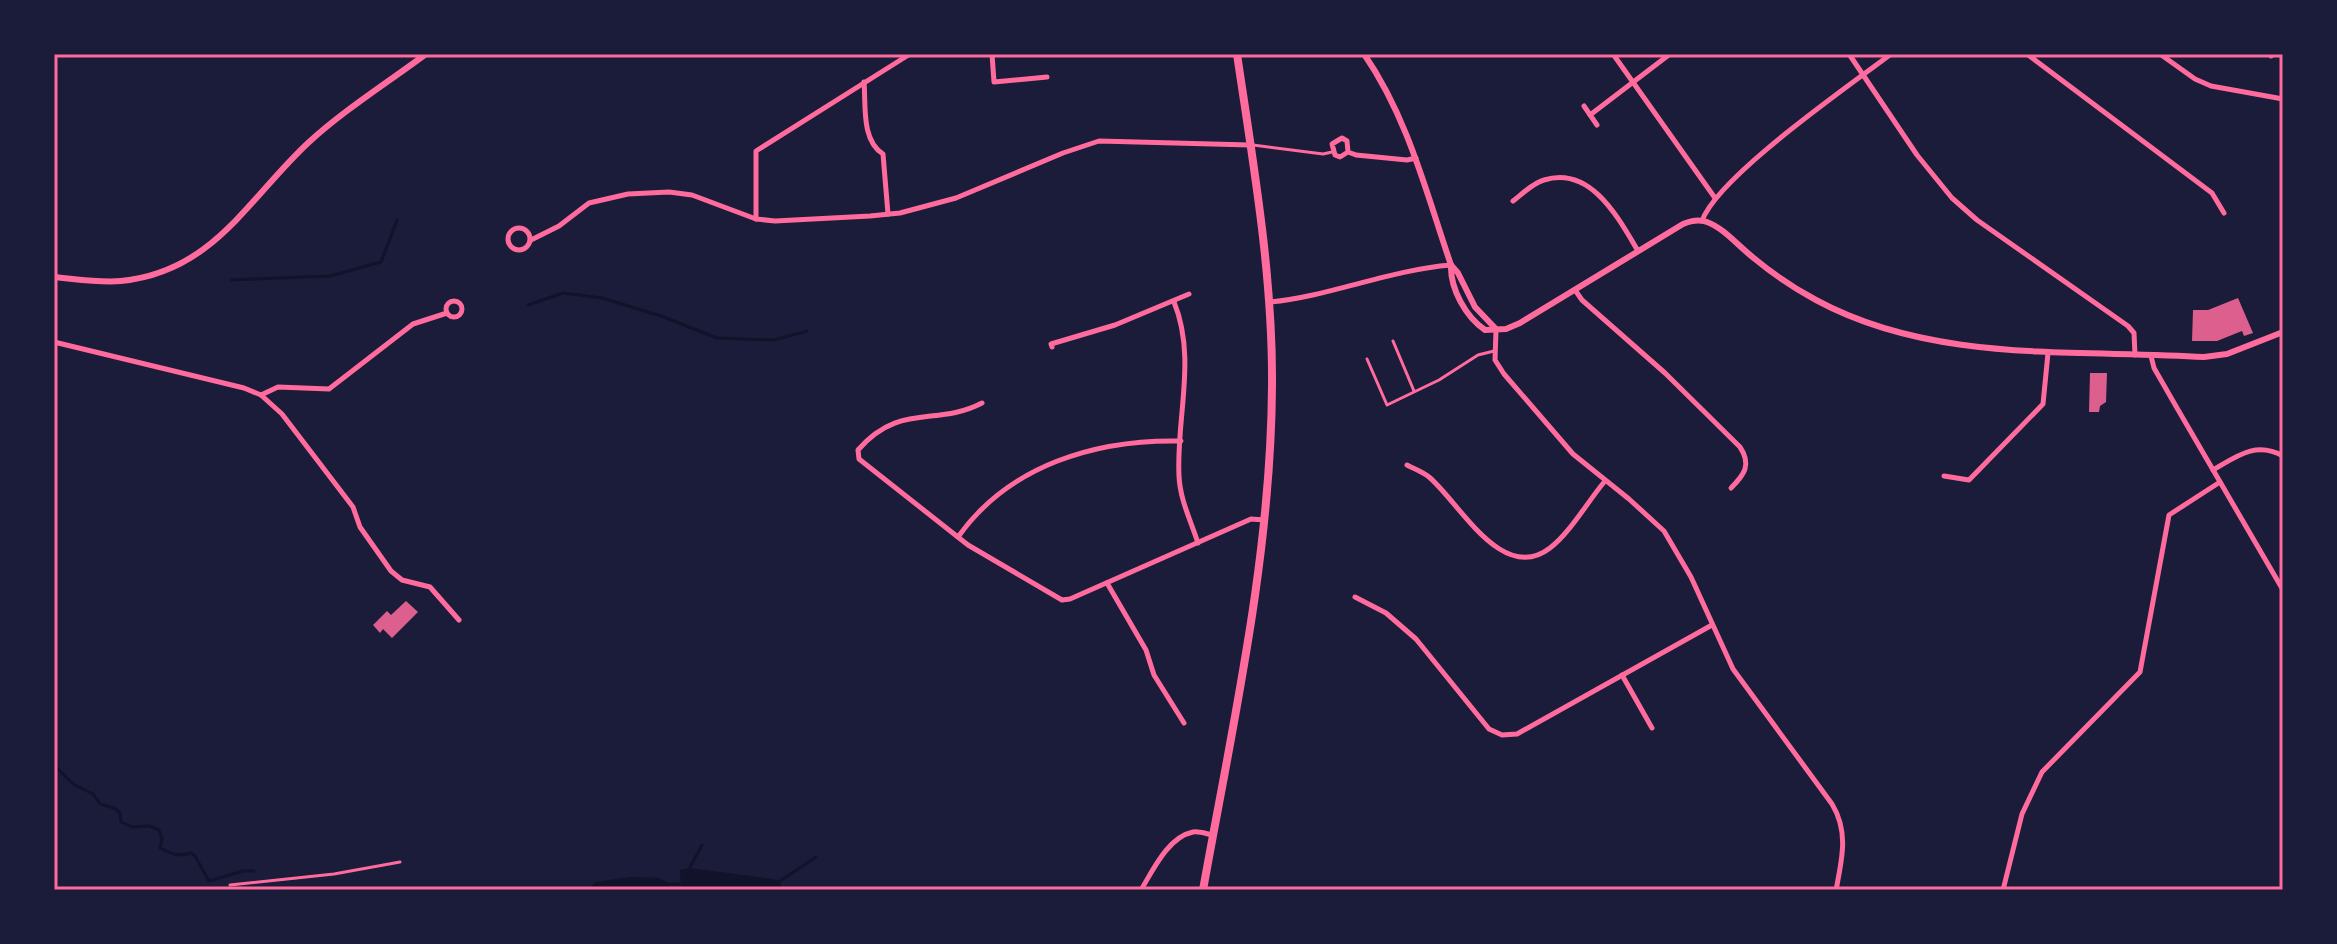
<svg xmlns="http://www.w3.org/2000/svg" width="2337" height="944" viewBox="0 0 2337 944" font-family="'DejaVu Sans',sans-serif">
	<rect width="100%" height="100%" fill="#1b1b3a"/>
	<g fill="#12122b">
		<polygon points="689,868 773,879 780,881 782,890 681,890 680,870"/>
		<polygon points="631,877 659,878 669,883 670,889 587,890 595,882"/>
	</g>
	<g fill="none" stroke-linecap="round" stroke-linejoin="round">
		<g stroke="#12122b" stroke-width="3">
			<polyline points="231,280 330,276 381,262 397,220"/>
			<polyline points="528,305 563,293 602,298 661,316 717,338 774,340 807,331"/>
			<path d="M 54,765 L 73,784 L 93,794 L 100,804 L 114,808 L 120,813 L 121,822 L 132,827 L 149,826 L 159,830 L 162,839 L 160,848 C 172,854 178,857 191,853 L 195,856 L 209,881 L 243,871 L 254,871"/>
			<polyline points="689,869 702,845"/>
			<polyline points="777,883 816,857"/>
			<polyline points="669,884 683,884"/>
		</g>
	</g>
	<g fill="#dd5f8e">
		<polygon points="2238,298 2253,333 2244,336 2242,331 2217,341 2192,341 2193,310 2208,310"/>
		<polygon points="2090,373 2107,373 2106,402 2100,406 2099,412 2089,412"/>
		<polygon points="406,601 418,612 392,638 383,629 380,633 373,625 387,611 391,615"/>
	</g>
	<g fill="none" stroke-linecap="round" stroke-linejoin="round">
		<g stroke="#ff6b9d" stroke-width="3">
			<polyline points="1253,145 1323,154 1332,152"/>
			<polyline points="1393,341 1414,391"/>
			<polyline points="1367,359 1387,405 1439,380 1478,355 1494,351"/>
			<polyline points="230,885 334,874 400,862"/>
		</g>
		<g stroke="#ff6b9d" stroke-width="5">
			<polyline points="992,54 994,82 1047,77"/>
			<polyline points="1613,54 1715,198"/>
			<polyline points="1849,54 1917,155 1952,198 1977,220 2128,326 2134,333 2135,355"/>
			<polyline points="2027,54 2212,193 2224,213"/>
			<polyline points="2160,54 2195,79 2211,86 2283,99"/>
			<polyline points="2271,54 2271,56"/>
			<path d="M 864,82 C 866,105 861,140 883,154 L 888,214"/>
			<polyline points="1584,106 1597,125"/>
			<polyline points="1590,115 1670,54"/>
			<polyline points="1348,152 1340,157 1335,155 1332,144 1342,138 1347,141 1348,152 1356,155 1407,160 1416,158"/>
			<path d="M 1513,201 C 1522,194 1533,183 1544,180 C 1591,165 1619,219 1638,251"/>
			<polyline points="756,219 756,151 910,54"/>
			<path d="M 1702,221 C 1717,177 1849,86 1891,54"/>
			<circle cx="519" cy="239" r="11"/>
			<polyline points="531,240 559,226 589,203 628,194 669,192 692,195 756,219 775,221 870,216 900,213 956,198 1063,153 1099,141 1250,145"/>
			<path d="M 1575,290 L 1582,300 L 1665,373 L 1740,447 C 1752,465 1744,475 1731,488"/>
			<circle cx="454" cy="309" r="8"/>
			<path d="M 1174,302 C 1197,358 1176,418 1179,476 C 1180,500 1191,521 1198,543"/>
			<path d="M 1270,302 C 1331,296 1389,270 1451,265"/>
			<path d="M 1496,330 L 1495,360 L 1504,374 L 1573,454 L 1629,499 L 1664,531 L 1691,577 L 1733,669 L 1832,804 C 1849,832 1842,859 1836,890"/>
			<polyline points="54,342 244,388 261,395 282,414 353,507 360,527 391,571 402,580 430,587 459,620"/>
			<polyline points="1052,347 1051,344 1115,325 1189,294"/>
			<polyline points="2151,356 2154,368 2177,408 2283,590"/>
			<polyline points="261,395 278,387 329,389 413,324 447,313"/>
			<path d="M 982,403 C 936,427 900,402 858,450 L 859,459 L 968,545 L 1062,600 L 1070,599 L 1251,519 L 1265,520"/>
			<path d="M 1407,465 C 1414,469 1423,472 1429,477 C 1459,502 1502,585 1550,548 C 1570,533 1588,501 1605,481"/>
			<path d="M 2213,470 C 2237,456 2256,441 2283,456"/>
			<polyline points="1944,476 1969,480 2043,404 2048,353"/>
			<path d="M 958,537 C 1009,465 1096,439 1181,441"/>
			<polyline points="1107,583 1146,650 1154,675 1184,723"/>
			<polyline points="1355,597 1386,613 1416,639 1489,729 1502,735 1517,734 1712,625"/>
			<polyline points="1622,675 1652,728"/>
			<path d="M 1141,890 C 1153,870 1168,837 1193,832 C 1199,831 1207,834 1213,835"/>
			<polyline points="2003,890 2022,814 2042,772 2140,672 2169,515 2220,482"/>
		</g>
		<g stroke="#ff6b9d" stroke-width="6">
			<path d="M 1364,54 C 1408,118 1426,192 1451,265 C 1450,289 1466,317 1485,330 L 1506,329 L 1520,323 L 1683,224 C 1690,221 1699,219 1707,222 C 1724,228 1740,248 1755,259 C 1773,274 1794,288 1816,300 C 1934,364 2075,349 2204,357 L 2227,354 L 2283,332"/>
			<polyline points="1451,265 1458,273 1475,307 1496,329"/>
			<path d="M 54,277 C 76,279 99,283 121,281 C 213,272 248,199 308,143 C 344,110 387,83 426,54"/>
		</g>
		<path stroke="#ff6b9d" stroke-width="8" d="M 1203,890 C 1233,723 1271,556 1272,386 C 1273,275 1253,163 1237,54"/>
	</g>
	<rect width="2337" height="944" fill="none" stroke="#1b1b3a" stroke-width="112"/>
	<rect x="56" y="56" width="2225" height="832" fill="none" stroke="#ff6b9d" stroke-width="3"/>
</svg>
